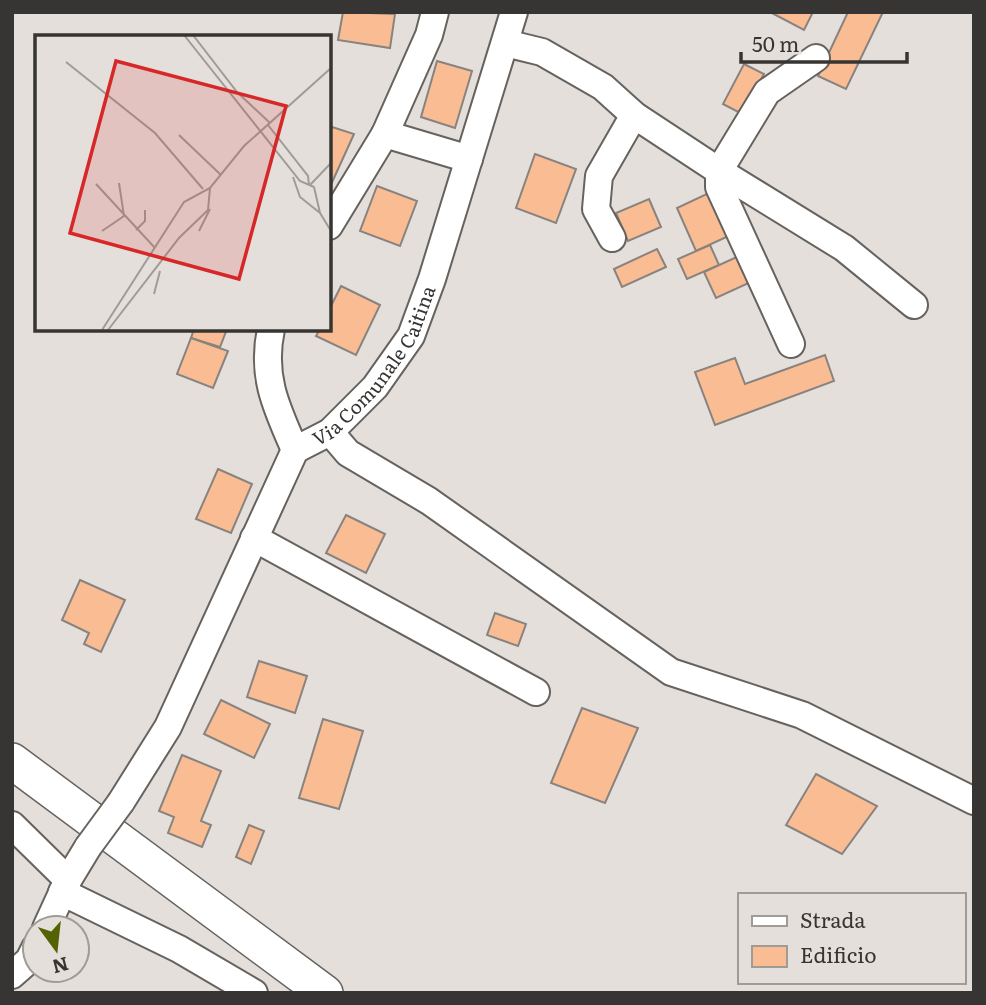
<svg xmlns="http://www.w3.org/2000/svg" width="986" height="1005" viewBox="0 0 986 1005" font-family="Literata,serif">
	<rect width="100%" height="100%" fill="#e4dfda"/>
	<g fill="#fabd93" stroke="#88837f" stroke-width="2">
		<polygon points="343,12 395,14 390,48 338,40"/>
		<polygon points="770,12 813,12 804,30"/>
		<polygon points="848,12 883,12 846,89 818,76"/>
		<polygon points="437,61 472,71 455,128 421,117"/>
		<polygon points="744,64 764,74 742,114 723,104"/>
		<polygon points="329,126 354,134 329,189"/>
		<polygon points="535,154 576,169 556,223 516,208"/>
		<polygon points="377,186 417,201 400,246 360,231"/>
		<polygon points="713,191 733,234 696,251 677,208"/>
		<polygon points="649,199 661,227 628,241 616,213"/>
		<polygon points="710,245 719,265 687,279 678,259"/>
		<polygon points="657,249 666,267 622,287 614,269"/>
		<polygon points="741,255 753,281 716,298 704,272"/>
		<polygon points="341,286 380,305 356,355 316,336 320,329 329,329 329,310"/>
		<polygon points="194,329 227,329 220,347 191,338"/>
		<polygon points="191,338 228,351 213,388 177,374"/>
		<polygon points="825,355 834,381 715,425 695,372 735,358 745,384"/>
		<polygon points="218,469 252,484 231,533 196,519"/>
		<polygon points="346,515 385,534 366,573 326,553"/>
		<polygon points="80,580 125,600 101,652 84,644 89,633 62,620"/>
		<polygon points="495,613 526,624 518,646 487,635"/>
		<polygon points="259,661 307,676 295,713 247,697"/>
		<polygon points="221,700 270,724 254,758 204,734"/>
		<polygon points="582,708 638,728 605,803 551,783"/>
		<polygon points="323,719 363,731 339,809 299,798"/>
		<polygon points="182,755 221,771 201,821 211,825 202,847 168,833 174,817 159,811"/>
		<polygon points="816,774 877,806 842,854 786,825"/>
		<polygon points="249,825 264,831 251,864 236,857"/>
	</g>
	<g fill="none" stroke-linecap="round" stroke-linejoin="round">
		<g stroke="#66625e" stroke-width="30">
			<g id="minor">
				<polyline points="505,43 542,52 603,87 634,115 719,171 844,248 914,305"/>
				<polyline points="385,134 469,159"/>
				<polyline points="329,226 385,134 429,35 435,12"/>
				<polyline points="612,238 596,209 599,176 634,115"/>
				<path d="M 271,329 C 261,376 276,407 295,450"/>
				<polyline points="791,344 719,187 719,171 767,92 816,58"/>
				<polyline points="330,432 348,453 429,501 671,672 802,715 974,801"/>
				<polyline points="254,538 536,692"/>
				<path id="s1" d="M 121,802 L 168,727 L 295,450 L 330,432 L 375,387 L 411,336 L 432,279 L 514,12"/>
				<polyline points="12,825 68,880"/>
				<polyline points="62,892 179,949 254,993"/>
				<polyline points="46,928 68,880 88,847"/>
				<polyline points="12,975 29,960 35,948"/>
			</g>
		</g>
		<g stroke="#66625e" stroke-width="38">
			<polyline id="major" points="12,761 325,993"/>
		</g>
		<use href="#minor" stroke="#fff" stroke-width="26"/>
		<use href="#major" stroke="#fff" stroke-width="35"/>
		<g stroke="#66625e" stroke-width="30" stroke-linecap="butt">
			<polyline id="minor-bridge" points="88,847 121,802"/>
		</g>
		<use href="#minor-bridge" stroke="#fff" stroke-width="26"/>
	</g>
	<g text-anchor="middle" stroke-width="6" stroke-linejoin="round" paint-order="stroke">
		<g font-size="19" fill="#373533" stroke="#e4dfda">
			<text dy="7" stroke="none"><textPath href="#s1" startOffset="513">Via Comunale Caitina</textPath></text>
		</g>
	</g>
	<g transform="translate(35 35)">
		<rect width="296" height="296" fill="#e4dfda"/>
		<path fill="none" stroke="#9f9b97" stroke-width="2" d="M 149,0 L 265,146 L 279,152 L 285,178M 158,0 L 202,57 L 235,88M 31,27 L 120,98 L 168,154M 233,90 L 273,141 L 274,150M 144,100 L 186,140M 258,142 L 265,162 L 285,178 L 296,196M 61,149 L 120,213M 275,150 L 296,128M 101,195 L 110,186 L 110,175M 67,196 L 89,181 L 84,148M 164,196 L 175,174M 119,259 L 125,236M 67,295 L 149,167 L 175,153 L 209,111 L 296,33M 73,295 L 144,203 L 173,175 L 175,153"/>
		<path fill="#d62828" fill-opacity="0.15" stroke="#d62828" stroke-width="3.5" d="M 81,26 L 251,71 L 204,244 L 35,198 Z"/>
		<rect width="296" height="296" fill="none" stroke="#373533" stroke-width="3.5"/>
	</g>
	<rect width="986" height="1005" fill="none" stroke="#373533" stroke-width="28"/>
	<rect x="738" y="893" width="228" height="91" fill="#e4dfda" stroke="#9f9b97" stroke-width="2"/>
	<rect x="752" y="916" width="35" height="10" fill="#ffffff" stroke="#9f9b97" stroke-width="2"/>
	<text x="800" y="928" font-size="21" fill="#373533">Strada</text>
	<rect x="752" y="946" width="35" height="21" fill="#fabd93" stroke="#9f9b97" stroke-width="2"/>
	<text x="800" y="963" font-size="21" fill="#373533">Edificio</text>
	<g transform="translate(56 949) rotate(165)"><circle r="33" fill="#e4dfda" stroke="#9f9b97" stroke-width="2"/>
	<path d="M0-5L12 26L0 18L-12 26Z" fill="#556203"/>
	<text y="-10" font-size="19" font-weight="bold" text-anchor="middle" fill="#373533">N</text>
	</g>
	<path d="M741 52v10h166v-10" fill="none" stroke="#373533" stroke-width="3.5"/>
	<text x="752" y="52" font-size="21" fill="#373533" stroke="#e4dfda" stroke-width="5" paint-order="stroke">50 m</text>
</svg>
